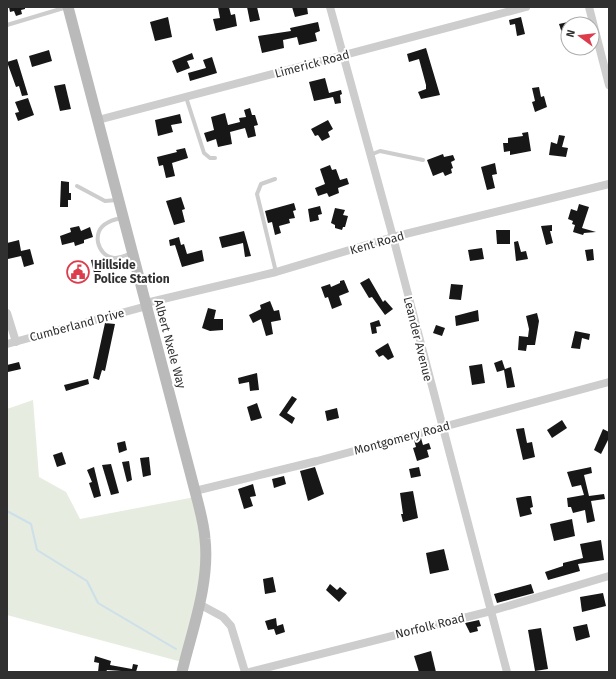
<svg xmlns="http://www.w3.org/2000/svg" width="616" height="679" viewBox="0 0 616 679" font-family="'Fira Sans',sans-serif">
	<rect width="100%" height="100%" fill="#fff"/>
	<polygon fill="#e6ecdf" points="33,400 39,477 66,492 80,519 195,497 199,517 203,569 182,662 7,615 7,409"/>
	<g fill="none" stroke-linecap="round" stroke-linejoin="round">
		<polyline stroke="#ccdfeb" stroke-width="2" points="7,511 31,524 37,550 87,581 98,603 176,649"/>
	</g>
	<g fill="#171717">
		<polygon points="9,7 25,7 25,9 21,10 22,14 16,16 14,11 10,12"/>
		<polygon points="218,7 229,7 231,15 235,14 237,26 216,31 213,19 220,18"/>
		<polygon points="247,7 257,7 260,20 250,22"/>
		<polygon points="292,7 307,7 308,14 295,17"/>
		<polygon points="168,17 172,37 155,41 150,22"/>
		<polygon points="521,17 525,34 517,36 515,24 510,25 509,20"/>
		<polygon points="318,22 320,31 315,33 317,41 299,45 297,37 283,40 284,48 262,53 258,36 291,31 290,28"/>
		<polygon points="568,22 568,45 566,45 559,24"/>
		<polygon points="426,48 440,95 421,99 418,92 426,89 426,85 419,59 409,62 407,54"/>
		<polygon points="49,50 52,61 32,67 29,56"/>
		<polygon points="192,53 194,59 187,61 190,68 177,73 172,61"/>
		<polygon points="212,57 217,73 190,81 188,73 206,68 203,60"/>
		<polygon points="17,59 28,95 22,96 19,86 16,87 7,62"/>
		<polygon points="325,78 329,93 341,90 342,94 340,95 341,103 335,104 333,97 314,101 309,82"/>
		<polygon points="65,84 71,109 60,111 54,86"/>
		<polygon points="539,87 541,97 544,96 547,107 535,112 532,102 535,101 532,88"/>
		<polygon points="28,98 34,115 18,121 15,113 19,112 15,102"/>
		<polygon points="250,108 252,115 255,115 258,125 254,126 256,136 248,138 245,128 230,132 232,144 218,147 216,139 207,142 204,133 214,130 211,117 225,113 228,125 240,122 239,118 246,117 244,110"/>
		<polygon points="180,114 182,123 171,125 173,132 158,136 155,120"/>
		<polygon points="328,120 333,129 328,132 330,137 322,141 318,135 315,136 311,129"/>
		<polygon points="528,132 531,151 510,155 510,151 504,152 503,143 508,143 508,138 523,136 522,133"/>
		<polygon points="559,135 565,136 562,147 568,148 566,157 549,155 551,142 557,144"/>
		<polygon points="185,148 188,158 172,163 175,176 166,178 163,165 159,166 157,157 177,152 176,150"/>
		<polygon points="443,154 444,157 453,155 455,160 451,162 453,168 451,169 452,173 445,176 443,172 433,176 427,160"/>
		<polygon points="495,163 497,174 492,175 495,188 487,190 481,167"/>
		<polygon points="330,165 332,170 336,169 340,180 347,178 349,184 338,188 339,193 329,197 327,193 318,196 315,188 325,184 320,169"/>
		<polygon points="61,181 69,182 69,193 71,193 71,200 68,200 68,207 60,207"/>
		<polygon points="181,197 185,209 182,210 185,222 174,225 166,201"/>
		<polygon points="294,203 296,210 293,211 295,218 289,219 290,223 279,226 281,233 275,235 272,222 268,223 265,211"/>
		<polygon points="579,204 589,207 582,228 596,232 584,233 583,235 573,232 575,225 572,224 573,221 568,219 571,209 577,211"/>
		<polygon points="320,206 322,214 318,215 319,220 310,222 308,209"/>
		<polygon points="335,208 345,210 343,215 348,216 345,227 343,227 342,230 335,228 335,225 331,223"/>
		<polygon points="552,225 552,231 550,231 553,243 546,245 541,226"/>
		<polygon points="79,226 81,231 90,227 93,237 84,240 84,243 75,246 74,242 62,245 60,236 71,232 70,228"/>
		<polygon points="496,230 510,230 510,244 497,244"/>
		<polygon points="244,231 251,256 245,257 243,243 222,248 219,237"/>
		<polygon points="179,237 181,245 184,244 187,254 202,250 204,261 182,267 175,245 170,246 169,240"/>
		<polygon points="19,240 21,251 30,249 34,264 24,267 21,256 8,259 7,243"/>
		<polygon points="518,241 521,252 526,251 528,259 516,261 514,242"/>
		<polygon points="482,248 484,259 470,261 468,250"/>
		<polygon points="593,249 594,260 587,261 585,250"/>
		<polygon points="98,259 101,272 94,273 91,260"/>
		<polygon points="369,278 383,302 385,300 393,309 385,315 372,297 369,298 360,283"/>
		<polygon points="344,280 349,292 339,296 342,305 332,309 328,297 325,298 321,287 330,284 331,287 340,283 340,281"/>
		<polygon points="451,284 463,285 461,300 449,299"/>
		<polygon points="270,301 274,311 279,310 281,320 271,322 273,334 266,336 261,319 253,323 249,315 261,309 260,305"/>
		<polygon points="208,308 216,310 214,319 223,319 223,330 210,331 202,328"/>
		<polygon points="478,310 479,321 456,326 455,316"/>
		<polygon points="537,313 539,321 535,345 527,345 526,351 518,350 519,336 528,337 529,329 526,316"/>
		<polygon points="379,320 381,326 376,327 377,333 372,334 370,323"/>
		<polygon points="105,323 115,324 105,371 102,370 99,380 93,378"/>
		<polygon points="436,325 445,328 442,336 433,333"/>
		<polygon points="575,331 590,334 589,340 582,338 580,349 571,348"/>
		<polygon points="388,343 394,357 388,360 383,355 379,357 375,351"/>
		<polygon points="502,360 505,369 511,367 515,387 507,388 504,370 497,372 494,363"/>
		<polygon points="19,362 21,369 8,372 7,365"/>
		<polygon points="482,364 485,383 472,385 469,366"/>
		<polygon points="257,373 259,390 250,391 249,382 239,384 238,378"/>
		<polygon points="88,379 89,384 66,391 64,385"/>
		<polygon points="292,396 297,399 287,413 295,418 292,424 279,415"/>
		<polygon points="257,403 262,418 251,421 247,407"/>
		<polygon points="337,408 339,418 327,421 325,411"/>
		<polygon points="562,420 567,428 552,438 547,430"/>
		<polygon points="524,428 527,443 532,442 535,457 523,460 516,429"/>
		<polygon points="603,429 609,432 609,438 601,454 594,450"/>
		<polygon points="421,438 423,445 429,443 431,449 427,450 429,457 417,461 413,448 416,447 414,440"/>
		<polygon points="125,441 127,450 119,453 117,443"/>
		<polygon points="62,452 66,464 57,467 53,455"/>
		<polygon points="149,457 151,475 143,477 140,458"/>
		<polygon points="129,461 132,480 127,482 122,462"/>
		<polygon points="111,464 119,493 111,495 102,465"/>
		<polygon points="94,467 101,496 94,498 89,483 92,482 87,470"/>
		<polygon points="315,467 324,494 308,501 300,471"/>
		<polygon points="419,467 421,476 411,478 409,469"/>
		<polygon points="591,467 592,473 584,475 589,496 604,494 605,499 591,501 595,521 587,523 585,510 573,513 571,507 568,507 567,498 584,495 581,485 572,487 567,472"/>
		<polygon points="284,476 286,484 274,488 272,479"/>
		<polygon points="253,484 256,496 250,497 253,506 244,509 238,489"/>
		<polygon points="413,491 418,518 403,522 401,514 403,514 400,493"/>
		<polygon points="528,496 531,496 533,507 530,508 532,514 520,517 516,498"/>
		<polygon points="572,519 575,536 554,541 550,524"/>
		<polygon points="601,540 604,560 578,564 580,571 548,580 545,572 563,566 563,563 583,558 580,544"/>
		<polygon points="444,549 449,570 430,574 426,553"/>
		<polygon points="273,577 276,592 265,594 263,579"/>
		<polygon points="330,584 337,590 340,587 347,593 339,602 326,590"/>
		<polygon points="531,584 534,593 497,603 494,594"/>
		<polygon points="603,593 606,606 582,612 580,597"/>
		<polygon points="276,618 277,626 283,624 285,632 276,635 274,629 268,630 265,621"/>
		<polygon points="479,620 481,626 477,627 478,631 470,633 465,623"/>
		<polygon points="587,624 590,637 576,641 573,627"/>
		<polygon points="541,628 548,669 535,671 528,630"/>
		<polygon points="431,651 436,672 419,672 414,656"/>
		<polygon points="95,656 111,661 110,665 132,669 133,664 138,665 136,672 107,670 106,672 98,672 99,663 94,662"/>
	</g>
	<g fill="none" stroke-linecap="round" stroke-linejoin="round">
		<g stroke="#cdcdcd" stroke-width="4">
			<polyline points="7,25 67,7"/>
			<polyline points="186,97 204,153 210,158 215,158"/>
			<polyline points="370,155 380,151 423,160"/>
			<polyline points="275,179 261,184 257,194 276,272"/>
			<polyline points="77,186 105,201 117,200"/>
			<path d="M 122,218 C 117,219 111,220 107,223 C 91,231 97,256 114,258 C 119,258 127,255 132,253"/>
		</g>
		<g stroke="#cdcdcd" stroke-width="8">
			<polyline points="330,7 393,237 507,672"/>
			<polyline points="589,7 609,85"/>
			<polyline points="98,120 526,7"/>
			<polyline points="146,303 276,272 393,237 609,184"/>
			<polyline points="7,313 16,342"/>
			<polyline points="7,344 147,306"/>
			<polyline points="195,491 317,461 609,382"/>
			<polyline points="199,604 223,617 231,626 245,672"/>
			<polyline points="250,672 491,611 609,576"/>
		</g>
		<path stroke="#bababa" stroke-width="11" d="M 68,7 L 195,491 C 199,507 204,523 205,539 C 210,583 192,630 182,672"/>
	</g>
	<defs>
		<g id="civic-ring" transform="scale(1.15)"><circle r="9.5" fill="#fff" stroke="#dc3c4b" stroke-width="1.5"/><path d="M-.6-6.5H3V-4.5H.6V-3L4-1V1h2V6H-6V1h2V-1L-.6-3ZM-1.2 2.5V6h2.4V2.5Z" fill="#dc3c4b"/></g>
	</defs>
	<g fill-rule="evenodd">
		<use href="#civic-ring" x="78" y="272"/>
	</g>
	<g text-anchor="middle" stroke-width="4" stroke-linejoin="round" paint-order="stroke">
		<g font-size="12" fill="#303030" stroke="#fff">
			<text transform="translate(312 64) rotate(-15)" y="4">Limerick Road</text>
			<text transform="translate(377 243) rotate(-16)" y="4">Kent Road</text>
			<text transform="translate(77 325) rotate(-15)" y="4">Cumberland Drive</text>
			<text transform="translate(418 339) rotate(76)" y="4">Leander Avenue</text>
			<text transform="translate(170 344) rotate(75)" y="4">Albert Nxele Way</text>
			<text transform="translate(402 438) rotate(-15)" y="4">Montgomery Road</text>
			<text transform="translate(430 626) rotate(-14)" y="4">Norfolk Road</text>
		</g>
		<g font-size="12" font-weight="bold" fill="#303030" stroke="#fff" text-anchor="start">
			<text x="94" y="269">Hillside<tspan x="94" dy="14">Police Station</tspan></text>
		</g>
	</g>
	<rect width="616" height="679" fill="none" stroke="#303030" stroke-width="16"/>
	<g transform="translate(580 36) rotate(285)"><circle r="19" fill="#ffffff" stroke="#acacac"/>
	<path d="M0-3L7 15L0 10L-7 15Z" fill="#dc3c4b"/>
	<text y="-6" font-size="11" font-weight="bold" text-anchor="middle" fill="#303030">N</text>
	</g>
</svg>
